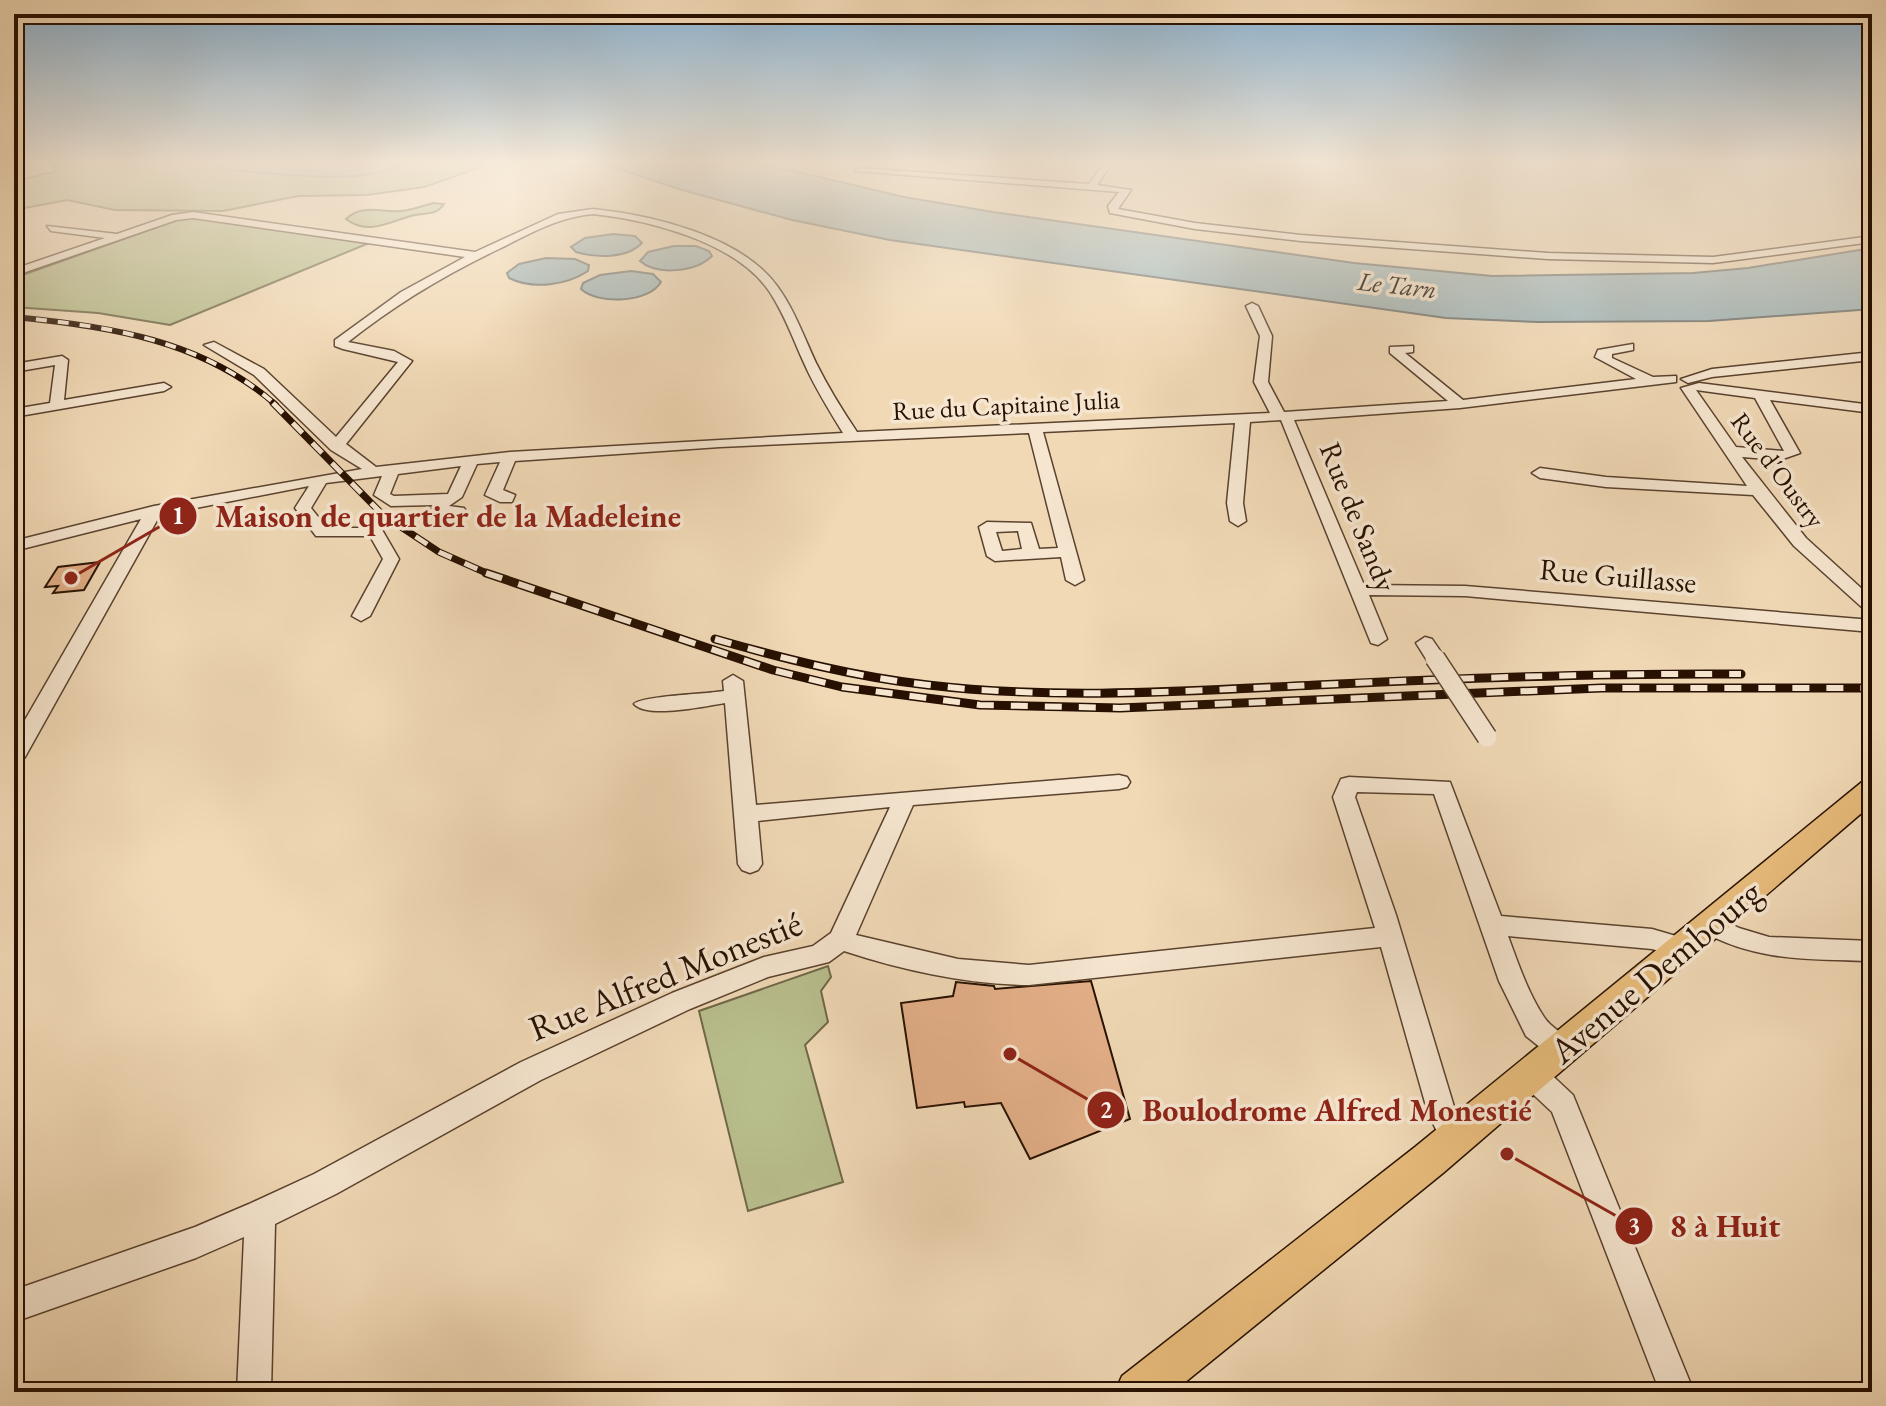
<svg xmlns="http://www.w3.org/2000/svg" width="1886" height="1406" viewBox="0 0 1886 1406" font-family="'EB Garamond',serif">
	<rect width="100%" height="100%" fill="#f1d9b6"/>
	<filter id="stains"><feTurbulence type="fractalNoise" baseFrequency=".0025" numOctaves="4"/><feColorMatrix values="0 0 0 0 .2 0 0 0 0 .09 0 0 0 0 .02 0 0 0 .5 -.17"/></filter>
	<radialGradient id="worn" r=".72"><stop offset=".6" stop-color="#630" stop-opacity="0"/><stop offset="1" stop-color="#630" stop-opacity=".3"/></radialGradient>
	<g fill="#b9bf8e" stroke="#706848" stroke-width="2">
		<polygon points="49,163 483,163 479,168 424,187 367,195 298,196 223,211 115,210 67,200 14,210 14,181 58,171"/>
		<path d="M 433,203 L 444,204 C 437,215 426,213 415,215 C 392,220 369,237 346,219 C 363,203 381,213 401,211 C 412,210 423,206 433,203 Z"/>
		<polygon points="189,216 374,241 170,325 98,313 14,307 14,278"/>
		<polygon points="828,966 831,977 821,991 828,1022 805,1045 843,1182 748,1211 699,1011"/>
	</g>
	<g fill="#a1b7ba" stroke="#707470" stroke-width="2">
		<path d="M 208,163 L 410,163 C 393,169 374,174 356,176 C 329,178 227,174 208,163 Z"/>
		<polygon points="601,163 760,163 904,197 993,212 1354,263 1492,276 1693,273 1748,268 1872,248 1872,309 1709,321 1538,322 1446,318 890,240 792,220 682,190"/>
		<path d="M 613,234 L 635,236 L 642,243 C 627,259 596,258 576,252 L 571,247 L 585,238 Z"/>
		<path d="M 674,246 L 696,246 L 709,251 L 712,256 C 696,272 657,276 640,261 L 648,252 Z"/>
		<path d="M 546,258 L 575,259 L 589,265 L 588,271 C 567,285 533,290 509,278 L 507,273 L 519,264 Z"/>
		<path d="M 631,271 L 653,274 L 661,282 C 649,303 598,305 581,289 L 583,283 L 600,275 Z"/>
	</g>
	<g fill="#e4b089" stroke="#271001" stroke-width="2">
		<polygon points="100,562 84,590 53,593 58,586 45,587 58,567"/>
		<polygon points="1091,981 1130,1119 1030,1159 1001,1103 965,1107 964,1102 917,1108 901,1003 953,996 956,982 994,986 995,989"/>
	</g>
	<g fill="none" stroke-linecap="round" stroke-linejoin="round">
		<g stroke="#5a422e" stroke-width="3">
			<g id="minor">
				<polygon points="1104,163 1112,163 1097,185 1131,190 1118,209 1195,223 1301,235 1548,253 1713,257 1872,236 1872,242 1713,263 1548,259 1301,241 1195,229 1110,213 1108,206 1119,192 855,171 859,168 1089,184"/>
				<path d="M 593,209 C 652,215 741,236 777,286 C 794,309 804,337 816,363 C 828,387 842,410 857,432 L 1270,413 L 1254,382 L 1260,336 L 1246,306 L 1252,303 L 1258,306 L 1272,336 L 1268,382 L 1284,412 L 1448,401 L 1390,353 L 1390,347 L 1413,346 L 1413,352 L 1405,353 L 1463,400 L 1636,379 L 1595,357 L 1598,350 L 1633,344 L 1633,350 L 1612,354 L 1612,358 L 1653,377 L 1676,376 L 1676,382 L 1460,408 L 1294,420 L 1364,585 L 1465,586 L 1872,620 L 1872,632 L 1465,596 L 1369,595 L 1387,639 L 1378,645 L 1371,643 L 1281,420 L 1250,422 L 1243,503 L 1246,521 L 1238,526 L 1230,521 L 1227,503 L 1235,423 L 1043,432 L 1084,580 L 1075,585 L 1066,580 L 1061,557 L 995,561 L 987,556 L 979,527 L 987,522 L 1031,523 L 1039,549 L 1058,548 L 1029,433 L 720,447 L 515,461 L 503,490 L 515,495 L 512,502 L 500,502 L 485,495 L 500,462 L 477,464 L 462,497 L 449,506 L 464,508 L 466,511 L 458,516 L 433,513 L 431,510 L 434,505 L 391,506 L 374,495 L 382,476 L 326,483 L 311,508 L 327,528 L 381,528 L 399,559 L 370,616 L 361,621 L 352,616 L 383,559 L 370,536 L 316,536 L 295,508 L 309,486 L 160,515 L 25,757 L 21,762 L 14,764 L 14,739 L 141,519 L 14,551 L 14,541 L 154,506 L 362,469 L 331,450 L 254,375 L 204,345 L 214,342 L 264,369 L 336,437 L 398,362 L 343,349 L 335,346 L 335,340 L 401,292 L 465,257 L 193,218 L 176,220 L 14,276 L 14,269 L 105,238 L 51,231 L 47,226 L 117,234 L 172,215 L 193,212 L 475,252 L 558,214 ZM 593,214 C 649,220 736,242 769,291 C 784,313 793,339 804,363 C 815,388 829,410 843,433 L 510,452 L 376,467 L 346,444 L 412,361 L 394,351 L 348,342 C 396,304 446,274 501,248 C 531,233 559,217 593,214 ZM 461,466 L 448,494 L 394,496 L 390,494 L 398,474 ZM 1018,531 L 1022,549 L 1002,551 L 996,532 Z"/>
				<polygon points="1872,352 1872,360 1712,377 1688,383 1681,379 1712,369"/>
				<polygon points="62,356 68,360 64,400 164,383 171,387 164,391 14,417 14,409 50,403 55,365 14,372 14,364"/>
				<path d="M 1699,383 L 1872,405 L 1872,413 L 1770,400 L 1800,453 L 1780,460 L 1742,457 L 1806,538 L 1872,598 L 1872,612 L 1866,611 L 1794,546 L 1753,495 L 1606,487 L 1540,478 L 1532,473 L 1540,468 L 1606,477 L 1747,486 L 1681,388 ZM 1696,390 L 1755,398 L 1784,451 L 1736,447 Z"/>
				<polygon points="1425,637 1432,639 1445,658 1442,662 1435,664 1428,662 1416,643"/>
				<path d="M 733,675 L 743,681 L 756,805 L 1119,775 L 1127,777 L 1130,782 L 1127,787 L 1119,789 L 913,805 L 856,935 L 958,959 L 1029,965 L 1375,928 L 1333,797 L 1341,779 L 1349,777 L 1450,782 L 1501,916 L 1652,929 L 1693,941 L 1697,948 L 1693,955 L 1684,958 L 1652,949 L 1508,936 C 1518,963 1528,993 1544,1017 C 1552,1030 1568,1034 1575,1048 L 1571,1056 L 1561,1060 L 1551,1056 L 1526,1036 L 1499,981 L 1434,794 L 1357,792 L 1355,797 L 1396,915 L 1455,1110 L 1470,1138 L 1465,1148 L 1455,1151 L 1445,1148 L 1428,1113 L 1381,947 L 1029,985 C 965,984 905,971 844,951 L 829,962 L 768,977 L 690,1009 L 541,1080 L 336,1194 L 275,1224 L 271,1392 L 237,1392 L 244,1237 L 196,1258 L 14,1322 L 14,1290 L 195,1227 L 249,1204 L 314,1174 L 521,1062 L 672,993 L 764,957 L 813,946 L 831,933 L 890,807 L 758,821 L 762,864 L 758,870 L 750,873 L 742,870 L 738,864 L 725,703 C 706,706 647,719 634,704 C 641,696 707,694 724,691 L 723,681 Z"/>
				<path d="M 1711,914 L 1739,928 L 1769,937 L 1872,941 L 1872,961 C 1812,959 1756,962 1702,931 L 1699,924 L 1702,917 Z"/>
				<polygon points="1531,1062 1541,1065 1573,1095 1694,1392 1660,1392 1552,1112 1521,1083 1517,1074 1521,1065"/>
			</g>
		</g>
		<g stroke="#271001" stroke-width="3">
			<polygon id="major" points="1872,779 1872,804 1443,1173 1173,1392 1115,1392 1122,1376 1415,1147 1862,782"/>
		</g>
		<use href="#minor" fill="#f6e6d0" fill-rule="evenodd"/>
		<use href="#major" fill="#e8bc7b" fill-rule="evenodd"/>
		<g stroke="#271001" stroke-width="6">
			<path id="rail-far2" d="M 14,317 C 108,326 203,340 276,405"/>
		</g>
		<g stroke="#271001" stroke-width="7">
			<polyline id="rail-far1" points="273,403 383,515 439,552 491,575"/>
		</g>
		<g stroke="#271001" stroke-width="9">
			<g id="rail">
				<polyline points="486,573 773,670 842,687 980,705 1120,708 1601,688 1872,688"/>
				<path d="M 715,639 C 785,659 856,677 928,685 C 1057,700 1187,691 1316,685 C 1458,678 1599,673 1741,674"/>
			</g>
		</g>
		<use href="#rail-far2" stroke="#f6e6d0" stroke-width="4" stroke-dasharray="11" stroke-linecap="butt"/>
		<use href="#rail-far1" stroke="#f6e6d0" stroke-width="5" stroke-dasharray="14" stroke-linecap="butt"/>
		<use href="#rail" stroke="#f6e6d0" stroke-width="6" stroke-dasharray="17" stroke-linecap="butt"/>
		<g stroke="#5a422e" stroke-width="22" stroke-linecap="butt">
			<polyline id="minor-bridge" points="1435,658 1487,737"/>
		</g>
		<use href="#minor-bridge" stroke="#f6e6d0" stroke-width="19"/>
	</g>
	<linearGradient id="sky" x2="0" y2="1"><stop stop-color="#8bb5d6"/><stop offset="0.45" stop-color="#f9eede"/><stop offset="1" stop-color="#f9eede" stop-opacity="0"/></linearGradient>
	<rect width="1886" height="360" fill="url(#sky)"/>
	<g text-anchor="middle" stroke-width="7" stroke-linejoin="round" paint-order="stroke">
		<g font-size="26" font-style="italic" fill="#524a42" stroke="#f6e6d0">
			<text transform="translate(1397 285) rotate(6)" y="9">Le Tarn</text>
		</g>
		<g font-size="26" fill="#271001" stroke="#f6e6d0">
			<text transform="translate(1006 405) rotate(-3)" y="9">Rue du Capitaine Julia</text>
			<text transform="translate(1778 470) rotate(53)" y="9">Rue d'Oustry</text>
		</g>
		<g font-size="30" fill="#271001" stroke="#f6e6d0">
			<text transform="translate(1358 517) rotate(68)" y="10">Rue de Sandy</text>
			<text transform="translate(1618 576) rotate(5)" y="10">Rue Guillasse</text>
		</g>
		<g font-size="36" fill="#271001" stroke="#f6e6d0">
			<text transform="translate(1655 971) rotate(-40)" y="13">Avenue Dembourg</text>
			<text transform="translate(665 975) rotate(-22)" y="13">Rue Alfred Monestié</text>
		</g>
	</g>
	<path fill="none" stroke="#8f2418" stroke-width="3" d="M71 578L178 516M1010 1054L1106 1110M1507 1154L1634 1226"/>
	<g fill="#8f2418" stroke="#f6e6d0" stroke-width="3">
		<circle cx="71" cy="578" r="8"/>
		<circle cx="1010" cy="1054" r="8"/>
		<circle cx="1507" cy="1154" r="8"/>
		<circle cx="178" cy="516" r="20"/>
		<circle cx="1106" cy="1110" r="20"/>
		<circle cx="1634" cy="1226" r="20"/>
	</g>
	<g font-size="24" text-anchor="middle" font-weight="bold" fill="#fff">
		<text x="178" y="524">1</text>
		<text x="1106" y="1118">2</text>
		<text x="1634" y="1234">3</text>
	</g>
	<g font-size="32" text-anchor="middle" font-weight="bold" fill="#8f2418" stroke="#f6e6d0" stroke-width="7" stroke-linejoin="round" paint-order="stroke">
		<text x="448" y="527">Maison de quartier de la Madeleine</text>
		<text x="1337" y="1121">Boulodrome Alfred Monestié</text>
		<text x="1725" y="1237">8 à Huit</text>
	</g>
	<rect width="1886" height="1406" fill="none" stroke="#f1d9b6" stroke-width="48"/>
	<rect x="16" y="16" width="1854" height="1374" fill="none" stroke="#271001" stroke-width="4"/>
	<rect x="24" y="24" width="1838" height="1358" fill="none" stroke="#271001" stroke-width="2"/>
	<rect width="100%" height="100%" filter="url(#stains)"/>
	<rect width="100%" height="100%" fill="url(#worn)"/>
</svg>
